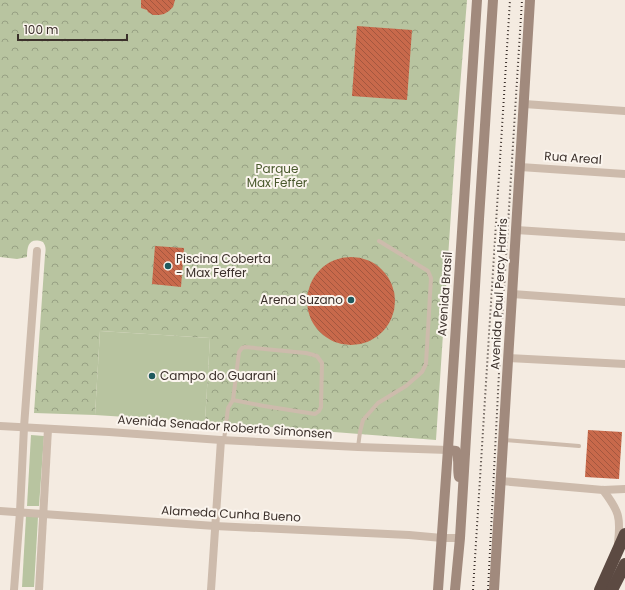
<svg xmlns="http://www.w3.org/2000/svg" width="625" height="590" viewBox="0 0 625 590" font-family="Poppins,sans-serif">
	<defs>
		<pattern id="forest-crowns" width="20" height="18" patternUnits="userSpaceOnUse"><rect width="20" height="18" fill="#b8c4a0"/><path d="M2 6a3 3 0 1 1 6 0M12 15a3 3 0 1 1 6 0" fill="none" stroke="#97a083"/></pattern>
		<pattern id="building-back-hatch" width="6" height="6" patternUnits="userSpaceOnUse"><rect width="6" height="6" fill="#c8694b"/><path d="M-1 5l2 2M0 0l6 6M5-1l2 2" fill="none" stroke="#a4573f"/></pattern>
	</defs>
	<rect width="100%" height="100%" fill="#f4ebe1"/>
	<g fill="#b8c4a0">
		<polygon points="100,331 210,338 205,422 95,415"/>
		<polygon points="31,435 44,436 39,506 27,506"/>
		<polygon points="26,516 38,517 34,587 22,587"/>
	</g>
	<path fill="url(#forest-crowns)" d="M 0,0 L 467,0 L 456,137 L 436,440 L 205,422 L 210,338 L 100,331 L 95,415 L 34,413 L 45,255 C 46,250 46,246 43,242 C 29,237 27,246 27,257 L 17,259 L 0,257 Z"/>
	<g fill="url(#building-back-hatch)">
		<polygon points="141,0 175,0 173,7 169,11 164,14 159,15 153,15 148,12 147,10 141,8"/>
		<polygon points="357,26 412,30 407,100 352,96"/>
		<polygon points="155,246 184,248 181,287 152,284"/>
		<circle cx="351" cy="301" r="44"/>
		<polygon points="588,430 622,432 619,479 585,477"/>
	</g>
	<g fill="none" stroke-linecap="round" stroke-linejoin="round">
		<g stroke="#cdbbac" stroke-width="4">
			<polygon points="245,347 306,353 317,356 322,363 321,407 319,411 315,414 264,406 233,400 239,352 242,348"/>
			<polyline points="224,440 228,408 233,400"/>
			<polyline points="504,440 579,446"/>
			<polyline points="358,447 360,432 363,420 378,403 406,386 422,372 426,364 431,278 428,271 379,241"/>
		</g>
		<g stroke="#cdbbac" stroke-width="8">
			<polyline points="524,104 625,111"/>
			<polyline points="520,167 625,174"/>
			<polyline points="516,230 625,237"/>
			<polyline points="512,294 625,302"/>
			<polyline points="508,358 625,364"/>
			<polyline points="0,426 109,432 221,440 358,447 448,450"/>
			<polyline points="501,481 603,490 625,489"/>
			<path d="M 603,490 C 619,511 621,517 618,543"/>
			<polyline points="0,511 215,526 409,535 442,538 460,538"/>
			<polyline points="14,590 20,512 24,427 37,251"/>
			<polyline points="39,590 48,429"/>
			<polyline points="211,590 221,440"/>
		</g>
		<g stroke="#a18a7d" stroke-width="10">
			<path d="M 448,450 L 456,451 C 460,459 457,468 459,477"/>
			<polyline points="438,590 448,449 477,0"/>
			<polyline points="455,590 457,569 460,538 479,219 493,0"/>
			<polyline points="494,590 530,0"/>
		</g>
		<g stroke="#5c4a42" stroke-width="12">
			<polyline points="600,590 625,534"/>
			<polyline points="612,590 625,564"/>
		</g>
		<g stroke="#3b302b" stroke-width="2" stroke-dasharray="1 3" stroke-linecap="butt">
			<polyline points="473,590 510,0"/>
			<polyline points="488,590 500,353 522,0"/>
		</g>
	</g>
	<g fill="#1f5a5e" stroke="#fbf5ee" stroke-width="1.5">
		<circle cx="168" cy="266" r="4"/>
		<circle cx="351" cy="300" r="4"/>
		<circle cx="152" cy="376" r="4"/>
	</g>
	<g text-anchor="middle" stroke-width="4" stroke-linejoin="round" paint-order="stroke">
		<g font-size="12" fill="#3b302b" stroke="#fbf5ee">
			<text transform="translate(573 158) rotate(4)" y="4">Rua Areal</text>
			<text transform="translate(445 294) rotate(-86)" y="4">Avenida Brasil</text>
			<text transform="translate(499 294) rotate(-87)" y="4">Avenida Paul Percy Harris</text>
			<text transform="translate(225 427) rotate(4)" y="4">Avenida Senador Roberto Simonsen</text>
			<text transform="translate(231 514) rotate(3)" y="4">Alameda Cunha Bueno</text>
		</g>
		<g font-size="12" fill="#4a5a2e" stroke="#fbf5ee">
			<text x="277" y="173">Parque<tspan x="277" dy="14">Max Feffer</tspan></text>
		</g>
		<g font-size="12" fill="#3b302b" stroke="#fbf5ee" text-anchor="start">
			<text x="176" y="263">Piscina Coberta<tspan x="176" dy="14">- Max Feffer</tspan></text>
			<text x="343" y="304" text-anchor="end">Arena Suzano</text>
			<text x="160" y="380">Campo do Guarani</text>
		</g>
	</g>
	<path d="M18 34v6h109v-6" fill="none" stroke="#3b302b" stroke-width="2"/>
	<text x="24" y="34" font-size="12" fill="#3b302b" stroke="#fbf5ee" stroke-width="3" paint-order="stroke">100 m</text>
</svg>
